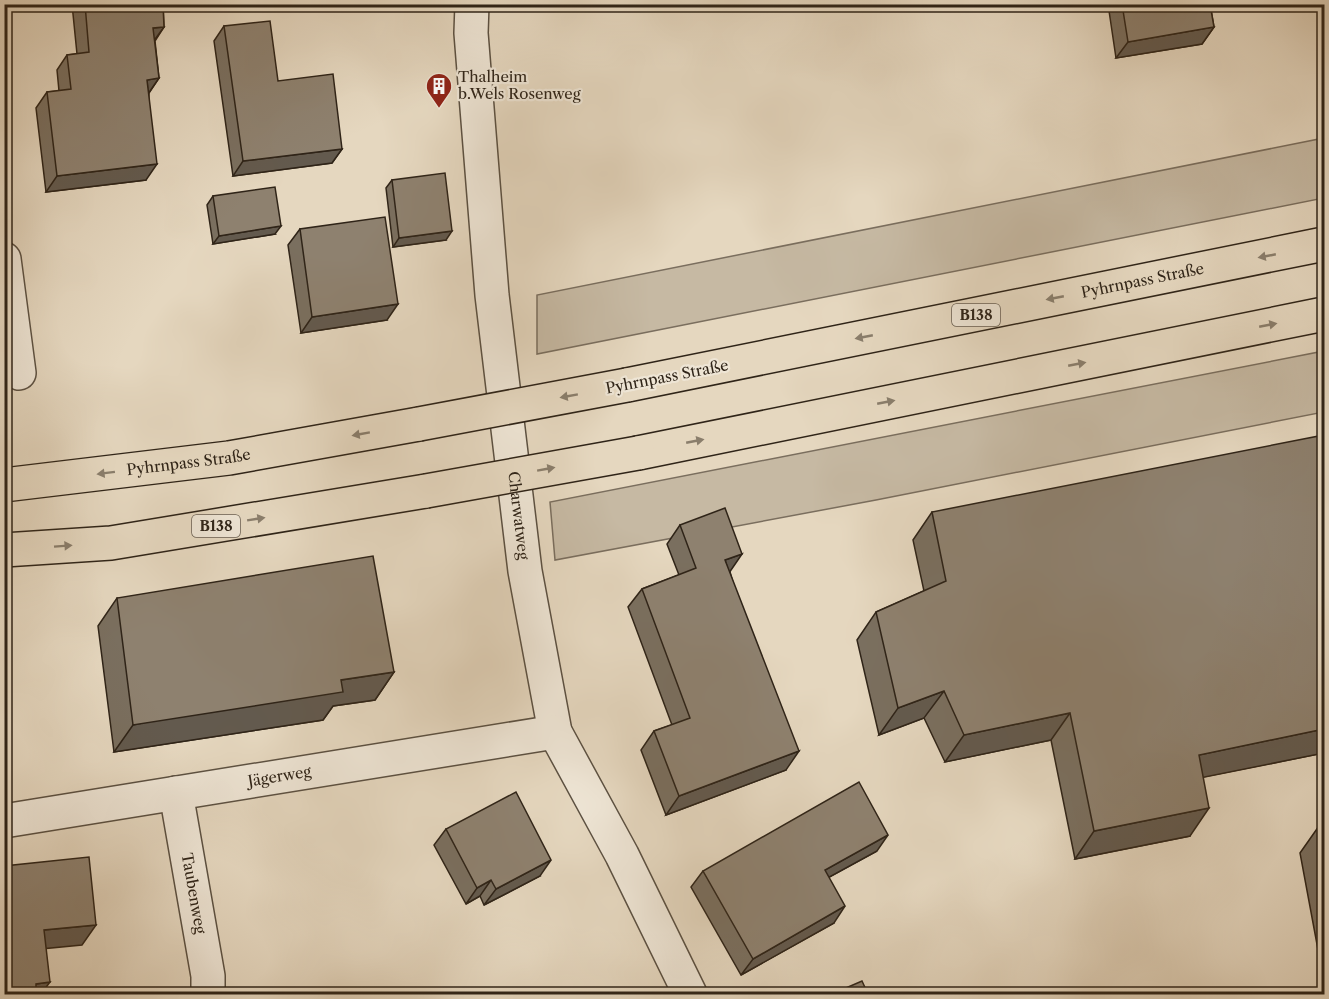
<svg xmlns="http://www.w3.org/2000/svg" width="1329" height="999" viewBox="0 0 1329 999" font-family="'Libre Caslon Text',serif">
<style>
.green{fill:#c6b9a3;stroke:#7a6e5e;stroke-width:1.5}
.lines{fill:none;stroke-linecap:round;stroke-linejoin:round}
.minor-casing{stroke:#5c5142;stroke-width:36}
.major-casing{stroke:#2f2418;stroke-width:36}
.minor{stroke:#eee5d5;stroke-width:33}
.major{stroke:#e5d7bf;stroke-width:33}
.major-bridge-casing{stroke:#2f2418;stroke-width:36;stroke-linecap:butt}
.major-bridge{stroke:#e5d7bf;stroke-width:33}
.wall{fill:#7a6f5f;stroke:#2f2418;stroke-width:1.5}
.shaded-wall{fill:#635a4e;stroke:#2f2418;stroke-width:1.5}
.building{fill:#8e816f;stroke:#2f2418;stroke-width:1.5}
.oneway{fill:#8a7e6c}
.labels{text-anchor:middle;stroke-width:4.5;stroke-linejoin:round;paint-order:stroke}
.shield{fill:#eee5d5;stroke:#685e51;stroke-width:1.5}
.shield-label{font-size:14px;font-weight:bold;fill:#2f2418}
.poi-label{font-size:15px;fill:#2f2418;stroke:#eee5d5;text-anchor:start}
.street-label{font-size:15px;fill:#2f2418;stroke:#eee5d5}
</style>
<rect width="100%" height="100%" fill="#e5d7bf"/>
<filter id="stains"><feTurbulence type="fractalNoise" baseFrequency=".00333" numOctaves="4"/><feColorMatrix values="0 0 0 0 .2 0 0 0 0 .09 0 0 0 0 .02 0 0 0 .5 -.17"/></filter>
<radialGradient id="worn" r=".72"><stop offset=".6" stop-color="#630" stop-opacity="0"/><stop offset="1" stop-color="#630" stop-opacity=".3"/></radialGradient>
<!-- green -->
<g class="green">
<path d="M1324,138V198L537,354V295Z"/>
<path d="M1324,351V412L876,500L555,560L550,502Z"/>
</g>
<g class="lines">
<!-- minor casing -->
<g class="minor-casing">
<g id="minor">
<path id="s1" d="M472,4L471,33L492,295L525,571L555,732L622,855L690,994"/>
<path d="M4,259L19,373"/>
<path id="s2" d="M176,793L208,976V994"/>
<path id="s3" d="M4,821L555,732"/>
</g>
</g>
<!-- major casing -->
<g class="major-casing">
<g id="major">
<path id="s4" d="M627,385L1324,244"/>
<path d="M638,453L1324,314"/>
<path id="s5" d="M4,485L229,458L419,424"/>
<path d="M4,550L111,543L426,491"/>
</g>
</g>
<!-- minor -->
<use href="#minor" class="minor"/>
<!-- major -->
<use href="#major" class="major"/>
<!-- major-bridge casing -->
<g class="major-bridge-casing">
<g id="major-bridge">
<path d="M419,424L627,385"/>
<path d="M426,491L638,453"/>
</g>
</g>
<!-- major-bridge -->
<use href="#major-bridge" class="major-bridge"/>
</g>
<!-- wall -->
<g class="wall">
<path d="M72,4H163L164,27L155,41L159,78L149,93L146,180L46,192L36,108L47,92L59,91L57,70L67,55L77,54Z"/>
<path d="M1108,4H1210L1214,27L1202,44L1116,58Z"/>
<path d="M224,26L342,149L332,163L233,176L214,41Z"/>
<path d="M392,180L446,240L393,247L386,188Z"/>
<path d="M213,196L275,234L213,244L207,205Z"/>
<path d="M300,229L387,320L301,333L288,245Z"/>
<path d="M932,512L1324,753L1203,777L1190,836L1075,859L1051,740L945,762L924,718L879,735L857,640L876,612L924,591L913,540Z"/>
<path d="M680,525L730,572L786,770L666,815L641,750L654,731L672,725L628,607L642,589L679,575L667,544Z"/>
<path d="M117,598L394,672L375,700L333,706L323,720L114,752L98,626Z"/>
<path d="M1324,825V982L1300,853L1319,826Z"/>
<path d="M446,829L540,876L484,905L480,896L466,904L434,845Z"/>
<path d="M877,851L829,877L834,923L741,975L691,887L703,871Z"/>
</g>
<!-- shaded-wall -->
<g class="shaded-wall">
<path d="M164,27L153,42V28Z"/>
<path d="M1214,27L1202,44L1116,58L1128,42Z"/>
<path d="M159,78L148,94L147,80Z"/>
<path d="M342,149L332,163L233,176L243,161Z"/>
<path d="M157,164L146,180L46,192L57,176Z"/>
<path d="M281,226L275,234L213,244L219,236Z"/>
<path d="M452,231L446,240L393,247L399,238Z"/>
<path d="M398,304L387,320L301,333L312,317Z"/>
<path d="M742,554L729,573L725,560Z"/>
<path d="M394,672L375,700L333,706L323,720L114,752L133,725L341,680Z"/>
<path d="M944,691L924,718L879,735L898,708Z"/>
<path d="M1070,713L1051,740L945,762L964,735Z"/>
<path d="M1324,729V753L1180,782L1199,755Z"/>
<path d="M799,751L786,770L666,815L679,796Z"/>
<path d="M1209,808L1190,836L1075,859L1094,831Z"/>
<path d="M888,835L877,851L813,886L825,870Z"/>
<path d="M551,860L540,876L484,905L496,889Z"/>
<path d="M491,880L480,896L466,904L477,888Z"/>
<path d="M845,906L834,923L741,975L753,959Z"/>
<path d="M96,925L82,945L30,950L44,930Z"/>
<path d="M50,982L41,994H29L36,984Z"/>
</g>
<!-- building -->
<g class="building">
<path d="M85,4H163L164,27L153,28L159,78L147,80L157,164L57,176L47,92L71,89L67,55L89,52Z"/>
<path d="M1122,4H1210L1214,27L1128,42Z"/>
<path d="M270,21L278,81L333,74L342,149L243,161L224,26Z"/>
<path d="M445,173L452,231L399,238L392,180Z"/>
<path d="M275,187L281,226L219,236L213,196Z"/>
<path d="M385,217L398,304L312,317L300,229Z"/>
<path d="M1324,435V729L1199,755L1209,808L1094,831L1070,713L964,735L944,691L898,708L876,612L946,581L932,512Z"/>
<path d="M725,508L742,554L725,560L799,751L679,796L654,731L690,718L642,589L696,568L680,525Z"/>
<path d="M373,556L394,672L341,680L343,692L133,725L117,598Z"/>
<path d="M859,782L888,835L825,870L845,906L753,959L703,871Z"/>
<path d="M516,792L551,860L496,889L491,880L477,888L446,829Z"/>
<path d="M1324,825V853L1319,826Z"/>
<path d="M89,857L96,925L44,930L50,982L36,984V994H4V866Z"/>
<path d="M862,981L868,994H832Z"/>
</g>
<!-- one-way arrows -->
<defs><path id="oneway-solid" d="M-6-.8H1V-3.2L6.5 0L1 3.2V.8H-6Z" transform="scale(1.5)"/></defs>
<g class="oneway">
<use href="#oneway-solid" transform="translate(1267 256) rotate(169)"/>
<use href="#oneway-solid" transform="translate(1055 298) rotate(169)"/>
<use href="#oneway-solid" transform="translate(1268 325) rotate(-11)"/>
<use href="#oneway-solid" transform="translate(864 337) rotate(169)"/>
<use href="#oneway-solid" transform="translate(1077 364) rotate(-11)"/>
<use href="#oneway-solid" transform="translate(569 396) rotate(170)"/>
<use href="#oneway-solid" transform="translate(886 402) rotate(-11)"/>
<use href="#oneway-solid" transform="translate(361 434) rotate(170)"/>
<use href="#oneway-solid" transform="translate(695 441) rotate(-11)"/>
<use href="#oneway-solid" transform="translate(546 469) rotate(-10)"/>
<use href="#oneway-solid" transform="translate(106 473) rotate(173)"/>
<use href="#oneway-solid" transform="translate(256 519) rotate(-9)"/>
<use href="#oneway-solid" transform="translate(63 546) rotate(-4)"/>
</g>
<!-- icons -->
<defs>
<g id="building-pin" transform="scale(1.35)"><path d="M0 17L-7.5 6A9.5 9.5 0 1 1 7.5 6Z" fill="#8f2418" stroke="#eee5d5"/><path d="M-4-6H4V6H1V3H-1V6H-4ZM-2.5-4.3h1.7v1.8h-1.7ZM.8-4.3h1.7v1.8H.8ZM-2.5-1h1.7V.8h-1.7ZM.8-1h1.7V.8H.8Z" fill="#fff"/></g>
</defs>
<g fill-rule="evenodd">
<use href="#building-pin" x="439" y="86"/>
</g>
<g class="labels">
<!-- shield labels -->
<g class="shield">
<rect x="952" y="304" width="48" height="22" rx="4.5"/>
<rect x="192" y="515" width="48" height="22" rx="4.5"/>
</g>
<g class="shield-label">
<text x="976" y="320">B138</text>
<text x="216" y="531">B138</text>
</g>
<!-- poi labels -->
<g class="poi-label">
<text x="458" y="82">Thalheim<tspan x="458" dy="17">b.Wels Rosenweg</tspan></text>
</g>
<!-- street labels -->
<g class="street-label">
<text dy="5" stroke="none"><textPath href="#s4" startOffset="526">Pyhrnpass Straße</textPath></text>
<text transform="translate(667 377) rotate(-11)" y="5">Pyhrnpass Straße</text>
<text dy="5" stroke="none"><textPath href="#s5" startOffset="186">Pyhrnpass Straße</textPath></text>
<text dy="5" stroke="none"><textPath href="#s1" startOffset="514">Charwatweg</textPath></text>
<text dy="5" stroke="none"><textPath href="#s3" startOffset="279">Jägerweg</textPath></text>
<text dy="5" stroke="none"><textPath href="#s2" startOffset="102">Taubenweg</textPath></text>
</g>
</g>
<!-- margin -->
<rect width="1329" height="999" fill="none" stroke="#e5d7bf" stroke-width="24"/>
<rect x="6" y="6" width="1317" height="987" fill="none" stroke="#2f2418" stroke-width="3"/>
<rect x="12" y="12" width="1305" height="975" fill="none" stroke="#2f2418" stroke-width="1.5"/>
<rect width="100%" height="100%" filter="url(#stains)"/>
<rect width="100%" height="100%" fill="url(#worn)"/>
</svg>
